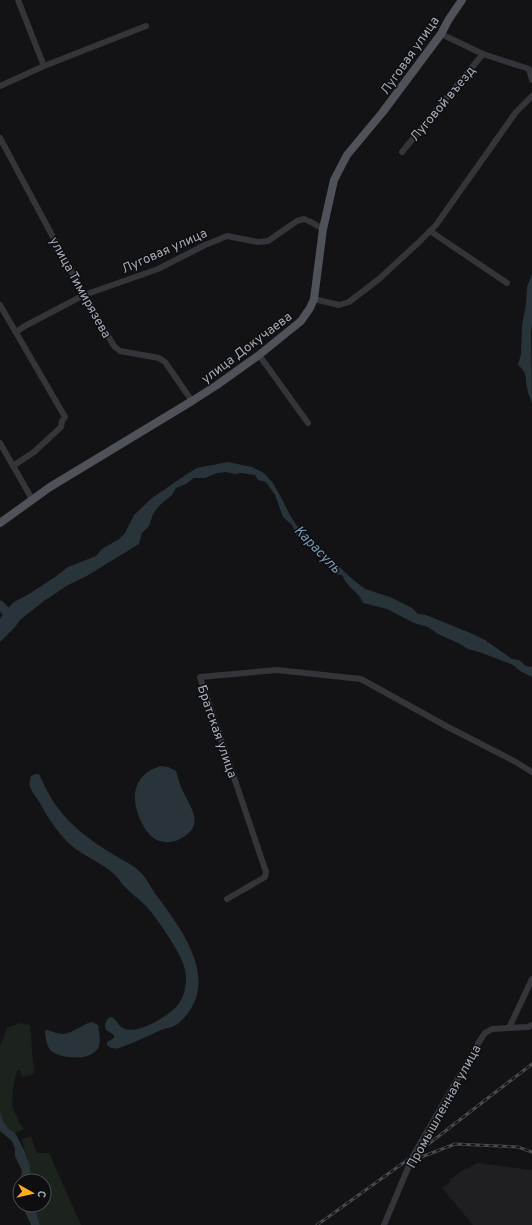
<svg xmlns="http://www.w3.org/2000/svg" width="532" height="1225" viewBox="0 0 532 1225" font-family="Overpass,sans-serif">
<style>
.built{fill:#1f1f22}
.green{fill:#1b231c}
.water{fill:#28333a}
.lines{fill:none;stroke-linecap:round;stroke-linejoin:round}
.river{stroke:#28333a;stroke-width:9}
.minor{stroke:#34353a;stroke-width:6}
.major{stroke:#50525a;stroke-width:8}
.rail-casing{stroke:#474950;stroke-width:3}
.rail{stroke:#0e0e10;stroke-width:1.5;stroke-dasharray:4.5;stroke-linecap:butt}
.labels{text-anchor:middle;stroke-width:3;stroke-linejoin:round;paint-order:stroke}
.street-label{font-size:13px;fill:#a4aab7;stroke:#0e0e10}
.water-label{font-size:14px;font-style:italic;fill:#779bb5;stroke:#0e0e10}
</style>
<rect width="100%" height="100%" fill="#131315"/>
<!-- built -->
<path class="built" d="M477,1163L532,1170V1225H473L442,1188L450,1182L449,1180L466,1168L467,1169Z"/>
<!-- green -->
<g class="green">
<path d="M20,1023L30,1025L34,1074L22,1077L20,1070H17C14,1081 11,1098 13,1109C15,1114 19,1117 19,1123L24,1129L15,1133L9,1129L4,1124L0,1112V1045L2,1042L7,1028Z"/>
<path d="M31,1136L37,1153H49L81,1225H40L34,1205H44V1181H30L29,1166L22,1139Z"/>
</g>
<!-- water -->
<g class="water">
<path d="M532,274V324L531,332L532,403C530,398 528,393 527,388C525,376 528,374 518,365L521,354L522,325L526,304L527,287Z"/>
<path d="M228,462L252,467L264,473L273,483L282,499L290,515L297,526L350,577L365,589L390,597L412,608L418,614L426,615L473,634L485,640L512,659L519,660L526,666L532,667V677L520,671L513,665L482,653L468,649L460,644L438,634L428,627L414,623L387,609L363,603C360,595 355,592 350,587C347,584 344,579 342,575L336,574L316,552L308,547L303,539L297,536L292,525L283,517L275,495L266,482L258,480L255,475L241,473L235,474L225,472L217,473L205,478H194L186,484L176,488L172,495L160,505L153,514L149,526L142,533L139,544L85,577L68,585L44,601L20,620L15,627L0,642V619L5,611L14,602L29,594L55,577L68,567L96,556L102,549L119,539L125,533L134,515L152,498L187,474L197,468Z"/>
<path d="M161,766L168,767L176,771C178,777 179,783 182,789C190,808 208,826 178,840C171,843 162,843 155,839C148,835 143,826 140,819C130,795 134,774 161,766Z"/>
<path d="M35,774H39C45,786 50,798 58,808C70,825 89,839 106,850C116,857 131,863 139,871C147,878 151,888 157,896C183,931 222,983 180,1022C175,1027 168,1028 161,1030C147,1036 134,1043 119,1048C114,1049 111,1049 107,1045V1042L114,1038V1035L106,1030C104,1024 105,1021 110,1017C117,1018 117,1025 123,1028C137,1036 168,1016 177,1006C186,996 188,978 184,966C179,950 158,920 147,907C141,901 133,895 127,889C122,885 119,879 115,875C103,863 85,857 72,846C58,834 47,816 38,800C35,796 32,792 30,787C29,783 30,780 31,776Z"/>
<path d="M92,1022L98,1025C99,1031 101,1040 99,1046C93,1062 62,1059 51,1051C47,1047 45,1036 45,1031L47,1030C52,1031 57,1034 63,1034C74,1033 82,1024 92,1022Z"/>
<path d="M0,1112L4,1123L9,1129L15,1133L24,1150L30,1166V1181H20L22,1171L15,1156V1149L12,1141L0,1131Z"/>
<path d="M24,1205H34L40,1225H31L25,1212Z"/>
</g>
<g class="lines">
<!-- river -->
<path class="river" d="M0,605L12,618"/>
<!-- minor -->
<g class="minor">
<path d="M18,0L44,66"/>
<path d="M441,34L483,54L529,69L532,80"/>
<path d="M0,86L44,66L146,26"/>
<path d="M0,138L84,295L114,346L120,351L159,358L165,362L192,401"/>
<path d="M402,152L483,54"/>
<path d="M430,231L507,283"/>
<path d="M314,299L339,305L349,302L379,279L418,243L436,225L516,112L532,96"/>
<path d="M0,305L65,417L62,421L61,427L34,452L13,466"/>
<path d="M16,332L25,326L84,295L158,269L205,245L227,236L258,242L268,241L297,221L304,219L311,222L323,229"/>
<path d="M259,355L308,423"/>
<path d="M0,443L32,499"/>
<path d="M227,899L265,877L266,872L200,677L277,670L361,679L446,726L514,761L532,772"/>
<path d="M509,1028L532,979"/>
<path d="M384,1225L413,1156L479,1042L485,1033L492,1029L528,1027L532,1025"/>
</g>
<!-- major -->
<path class="major" d="M0,523L50,487L192,401L217,385L259,355L301,321L310,308L314,299L323,229L334,180L347,155L382,113L441,34L449,19L462,0"/>
<!-- rail casing -->
<g class="rail-casing">
<g id="rail">
<path d="M411,1161L455,1144L518,1147L532,1152"/>
<path d="M317,1225L413,1156L532,1064"/>
</g>
</g>
<!-- rail -->
<use href="#rail" class="rail"/>
</g>
<g class="labels">
<!-- street labels -->
<g class="street-label">
<text transform="translate(409 55) rotate(-55)" y="5">Луговая улица</text>
<text transform="translate(442 103) rotate(-50)" y="5">Луговой въезд</text>
<text transform="translate(164 250) rotate(-24)" y="5">Луговая улица</text>
<text transform="translate(81 287) rotate(61)" y="5">улица Тимирязева</text>
<text transform="translate(246 347) rotate(-37)" y="5">улица Докучаева</text>
<text transform="translate(218 731) rotate(71)" y="5">Братская улица</text>
<text transform="translate(443 1106) rotate(-61)" y="5">Промышленная улица</text>
</g>
<!-- water labels -->
<g class="water-label">
<text transform="translate(318 549) rotate(46)" y="5">Карасуль</text>
</g>
</g>
<!-- north arrow -->
<g transform="translate(32 1193) rotate(98)"><circle r="19" fill="#0e0e10" stroke="#4a4c53"/>
<path d="M0-3L7 15L0 10L-7 15Z" fill="#ffaa21"/>
<text y="-6" font-size="11" font-weight="bold" text-anchor="middle" fill="#a4aab7">С</text>
</g>
</svg>
